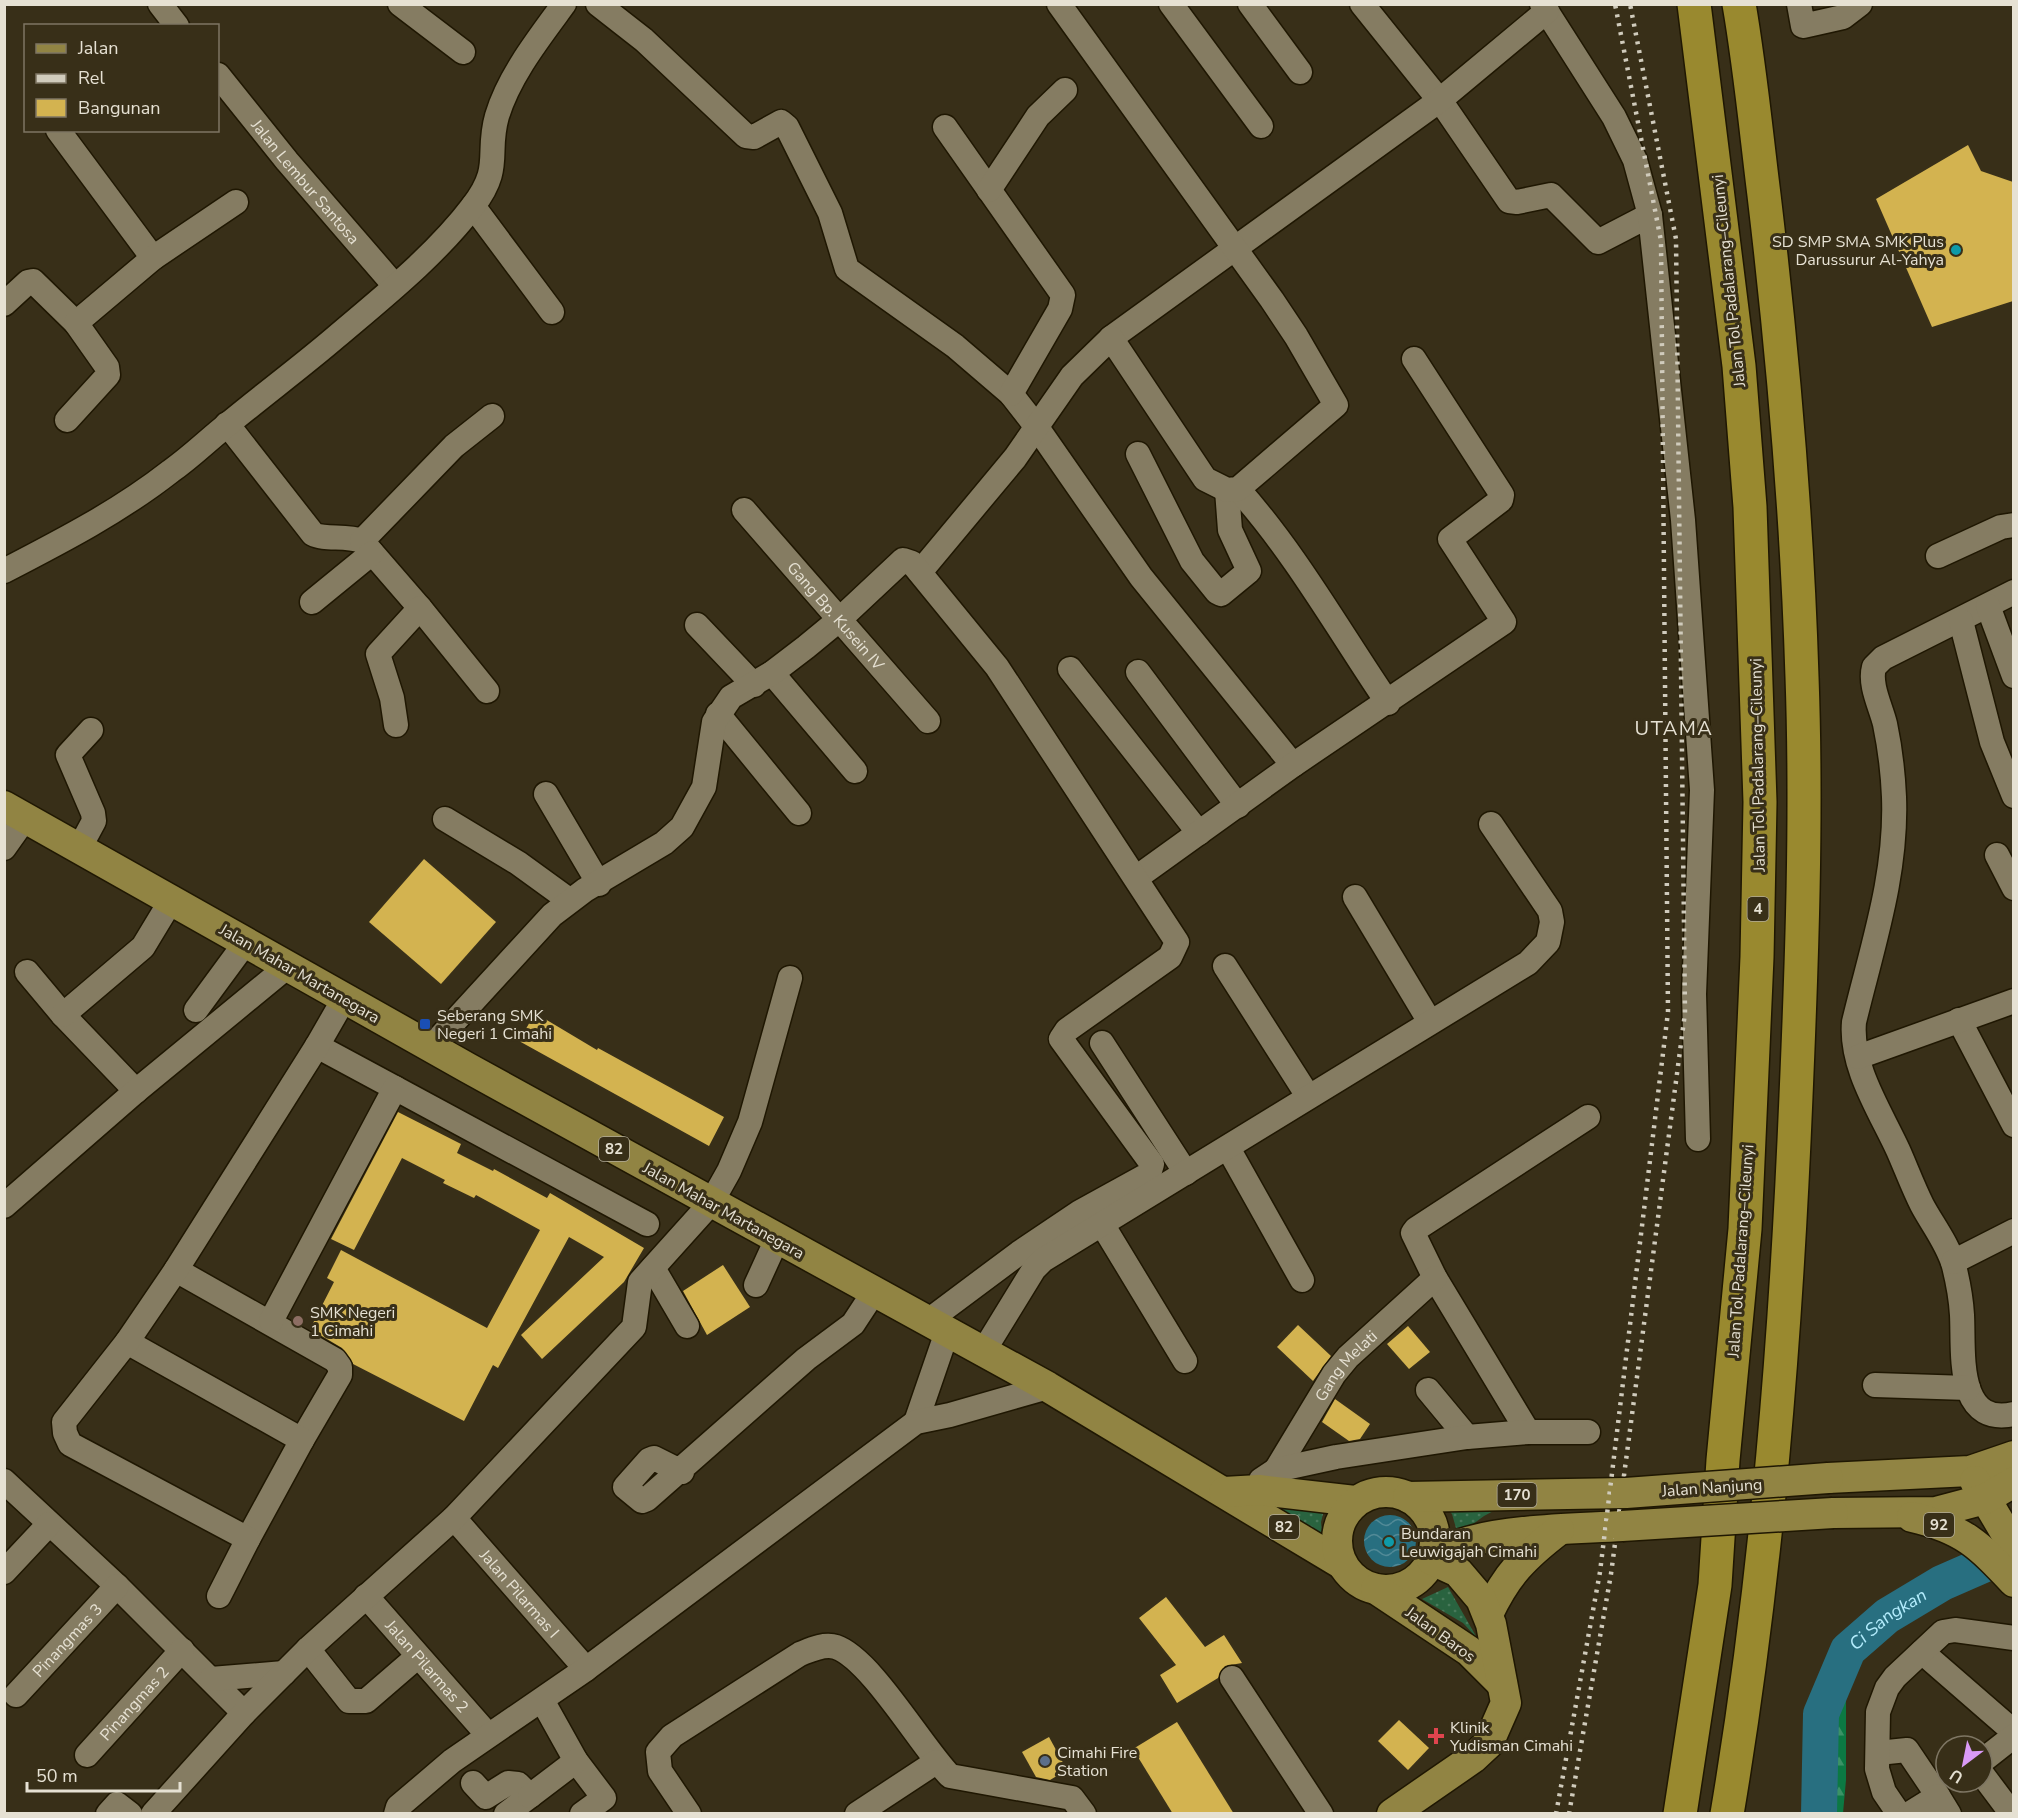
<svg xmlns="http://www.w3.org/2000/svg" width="2018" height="1818" viewBox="0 0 2018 1818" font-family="'Nunito Sans',sans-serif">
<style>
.forest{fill:url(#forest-firs)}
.garden{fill:url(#garden-dots)}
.water{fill:url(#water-waves)}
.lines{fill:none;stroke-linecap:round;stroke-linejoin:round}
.river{stroke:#286f80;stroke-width:36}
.building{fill:#d3b350}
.minor-casing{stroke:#1f1702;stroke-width:27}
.major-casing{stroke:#1f1702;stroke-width:33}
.highway-casing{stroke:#1f1702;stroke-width:36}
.minor{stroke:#857c62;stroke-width:24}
.major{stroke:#918443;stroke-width:30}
.highway{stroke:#99892f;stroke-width:33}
.rail{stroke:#d0cbbc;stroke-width:4.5;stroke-dasharray:3 6;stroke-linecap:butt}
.major-bridge-casing{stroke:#1f1702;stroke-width:33;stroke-linecap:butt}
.major-bridge{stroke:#918443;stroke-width:30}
.culture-dot{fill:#0f9aa8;stroke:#382f18;stroke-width:2}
.transit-dot{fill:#1a4fb4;stroke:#382f18;stroke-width:2}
.education-dot{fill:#8d6e63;stroke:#382f18;stroke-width:2}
.health-dot{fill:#e0444e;stroke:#382f18;stroke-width:2}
.service-dot{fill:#5c6f8a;stroke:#382f18;stroke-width:2}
.labels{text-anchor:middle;stroke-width:6;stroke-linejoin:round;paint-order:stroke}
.shield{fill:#382f18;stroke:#b2ac9b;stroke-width:1.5}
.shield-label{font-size:15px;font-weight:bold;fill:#e6e1d3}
.street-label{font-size:16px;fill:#e6e1d3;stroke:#382f18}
.poi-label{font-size:16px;fill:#e6e1d3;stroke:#382f18;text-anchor:start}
.water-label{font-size:18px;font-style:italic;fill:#b3ecfc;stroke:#382f18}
.quarter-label{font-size:20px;letter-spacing:1.5px;fill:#e6e1d3;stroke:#382f18}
</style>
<defs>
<pattern id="forest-firs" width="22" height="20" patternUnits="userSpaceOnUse" patternTransform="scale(1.5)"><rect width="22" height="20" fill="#0c7943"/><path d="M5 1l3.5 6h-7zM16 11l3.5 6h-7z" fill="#3b9266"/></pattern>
<pattern id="garden-dots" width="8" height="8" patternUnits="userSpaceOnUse" patternTransform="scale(1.5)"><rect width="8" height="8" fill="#29633f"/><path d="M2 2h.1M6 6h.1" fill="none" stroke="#48795a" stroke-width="1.8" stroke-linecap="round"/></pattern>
<pattern id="water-waves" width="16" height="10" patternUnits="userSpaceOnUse" patternTransform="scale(1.5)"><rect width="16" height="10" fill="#286f80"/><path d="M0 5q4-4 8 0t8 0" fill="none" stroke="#528a97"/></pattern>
</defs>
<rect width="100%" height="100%" fill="#382f18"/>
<!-- forest -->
<path class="forest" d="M1846,1683V1780L1843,1813H1826C1826,1769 1818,1721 1846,1683Z"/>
<!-- garden -->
<g class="garden">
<path d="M1512,1501L1484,1516L1458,1535L1452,1514L1444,1506Z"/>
<path d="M1273,1509L1324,1510L1321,1522L1323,1544Z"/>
<path d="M1448,1587L1477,1638L1463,1623L1422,1599Z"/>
</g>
<!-- water -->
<circle class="water" cx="1390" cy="1541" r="26"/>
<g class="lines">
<!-- river -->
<path class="river" id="s1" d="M1819,1814L1821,1714L1848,1650L1887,1616L1942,1583L1990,1562L2014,1544"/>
</g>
<!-- building -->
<g class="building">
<path d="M1968,145L1981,171L2013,182V301L1932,327L1876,199Z"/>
<path d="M424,859L496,922L441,984L369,922Z"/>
<path d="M535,1013L597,1050L598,1048L724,1117L709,1146L519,1041Z"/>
<path d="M398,1112L461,1144L457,1153L493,1171L494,1169L547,1198L550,1193L644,1248L624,1282L542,1359L521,1335L604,1257L569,1237L498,1368L493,1365L464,1421L353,1364L342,1348L310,1329L334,1282L327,1278L341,1250L487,1328L540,1230L476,1195L474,1198L443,1183L445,1180L402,1158L354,1250L331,1239Z"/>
<path d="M723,1265L750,1307L707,1335L683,1291Z"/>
<path d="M1298,1325L1331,1356L1313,1381L1277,1347Z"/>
<path d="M1408,1326L1430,1352L1409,1369L1387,1344Z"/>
<path d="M1335,1399L1370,1424L1360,1439L1349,1441L1322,1422Z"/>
<path d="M1166,1597L1205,1647L1224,1635L1242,1663L1225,1666L1218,1678L1177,1703L1160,1675L1176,1665L1139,1618Z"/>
<path d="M1399,1720L1429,1748L1408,1770L1378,1741Z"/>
<path d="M1177,1722L1234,1814H1173L1133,1749Z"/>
<path d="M1049,1737L1067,1770L1050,1780L1036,1777L1022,1752Z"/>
</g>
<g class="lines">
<!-- minor casing -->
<g class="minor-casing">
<g id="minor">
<path d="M160,4L177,26"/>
<path d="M400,4L463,52"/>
<path d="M598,4L644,40L746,136L754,137L781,122L787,127L830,213L847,269L955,346L1011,394L1036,426L1141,577L1293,765"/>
<path d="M1171,4L1261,126"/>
<path d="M1250,4L1300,72"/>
<path d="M1362,4L1444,106L1509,201L1517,202L1551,195L1598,242L1650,215"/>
<path d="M1542,4L1614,117L1635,160L1650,215L1683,520L1702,790L1694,994L1698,1139"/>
<path d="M1799,4L1803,26L1843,17L1860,4"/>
<path id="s2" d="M218,75L287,161L395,286"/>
<path d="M945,127L1063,295L1060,309L1011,394"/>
<path d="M58,130L153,258"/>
<path d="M989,190L1038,116L1065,90"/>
<path d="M473,206L552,312"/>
<path d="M4,304L28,282L33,281L76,323"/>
<path d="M1111,338L1440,100L1547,11"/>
<path d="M67,420L108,375L107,367L76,323L153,258L236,202"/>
<path d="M227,424L313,534C324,540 346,535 362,541L420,608L378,654L392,698L396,725"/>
<path d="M1138,454L1192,561L1217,592L1221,594L1249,571L1230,530L1227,490"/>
<path d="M1238,489C1296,554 1339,631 1388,703"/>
<path id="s3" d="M744,510L928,721"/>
<path d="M362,541L454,446L492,416"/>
<path d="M1938,556L2001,527L2014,525"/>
<path d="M4,571C62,541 120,511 171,471C191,457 208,440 227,425C263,395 301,367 336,337C383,297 436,255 473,206C503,167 486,154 497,116C509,76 539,38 564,4"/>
<path d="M920,572L1015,458L1072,376L1111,338L1205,479L1227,490L1238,489L1336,405L1296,336L1272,300L1059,4"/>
<path d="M2014,592L1883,658L1874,667C1869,685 1881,707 1885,724C1890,748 1893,773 1894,797C1897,875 1872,947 1854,1022C1850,1066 1880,1111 1898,1150C1906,1168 1913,1187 1922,1205C1932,1224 1948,1244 1954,1266C1958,1282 1961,1298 1962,1315C1964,1351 1955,1427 2014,1414"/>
<path d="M312,602L372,553"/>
<path d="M1988,606L2014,676"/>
<path d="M420,608L487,691"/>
<path d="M1961,621L1992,742L2014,796"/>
<path d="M697,625L754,685"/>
<path d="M1070,669L1199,833"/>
<path d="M1138,672L1238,806"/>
<path d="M772,673L855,771"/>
<path d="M718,714L799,813"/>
<path d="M546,794L599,884"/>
<path d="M445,819L518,863L569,900"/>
<path d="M80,847L94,821L93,813L68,755L91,730"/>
<path d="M4,848L26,817"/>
<path d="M1997,855L2014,888"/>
<path d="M1136,878L1293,765L1504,622L1450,539L1501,500L1502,495L1414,359"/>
<path d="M1355,897L1430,1022"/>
<path d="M1225,966L1308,1096"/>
<path d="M27,972L63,1015L136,1091"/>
<path d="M196,1010L246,942"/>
<path d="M63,1015L143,947L172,899"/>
<path d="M1959,1020L2014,1125"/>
<path d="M1102,1043L1186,1173"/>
<path d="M317,1046L395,1088"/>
<path d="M431,1047L552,915L585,890L664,843L682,827L704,787L714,722L731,697L772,673L806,647L840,619L903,560L912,563L997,667L1177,942L1170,957L1067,1030L1061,1039L1152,1164L1149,1174L1080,1212L1019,1253L928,1321"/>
<path d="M1858,1057L2014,1001"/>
<path d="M1228,1148L1302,1280"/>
<path d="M4,1206L136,1091L288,966"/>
<path d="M1102,1224L1185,1361"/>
<path d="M1953,1262L2014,1231"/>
<path d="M653,1268L687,1326"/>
<path d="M176,1270L335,1360L340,1367V1375L302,1440"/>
<path d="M756,1285L777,1239"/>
<path d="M271,1321L395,1088L647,1224"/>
<path d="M127,1342L302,1440L248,1539"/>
<path d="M983,1352L1034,1269L1043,1260L1528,963L1548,942L1552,922L1550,911L1491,824"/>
<path d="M1875,1385L1968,1388"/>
<path d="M1428,1390L1467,1437"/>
<path d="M916,1422L947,1332"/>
<path d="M1528,1432L1435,1278L1413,1233L1416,1229L1588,1117"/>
<path id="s4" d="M1276,1470L1334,1374L1348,1357L1435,1278"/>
<path d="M682,1472L654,1458L649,1460L625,1487L642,1501L647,1499L806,1359L853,1324L874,1292"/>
<path d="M4,1481L117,1586L244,1713"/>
<path d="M1259,1490L1261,1480L1276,1470L1336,1457L1467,1437L1528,1432H1588"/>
<path id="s5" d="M454,1518L586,1669"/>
<path d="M4,1572L49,1524"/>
<path d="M219,1596L248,1539L70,1444L65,1433L64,1422L127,1342L176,1270L317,1046L344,999"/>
<path id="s6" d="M366,1596L488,1735"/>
<path d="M308,1649L349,1701H366L417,1657"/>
<path d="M1922,1652L2014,1732"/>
<path d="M1232,1678L1321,1814"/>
<path d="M211,1679L284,1673"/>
<path id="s7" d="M16,1695L117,1586"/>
<path d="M542,1700L576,1761L604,1798L582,1814"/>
<path d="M1878,1753L1907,1750L1938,1796"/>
<path id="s8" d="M87,1755L182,1650"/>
<path d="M1982,1761L2014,1736"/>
<path d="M1982,1774L2012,1814"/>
<path d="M473,1783L486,1797L508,1783L518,1784L530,1796L506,1814"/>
<path d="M530,1796L576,1761"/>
<path d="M108,1814L117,1804L130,1814"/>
<path d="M153,1814L244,1713L308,1649L454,1518L634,1327L640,1282L711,1203L729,1171L750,1122L790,978"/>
<path d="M396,1814L398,1807L452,1761L586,1669L916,1422L950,1415L1048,1387"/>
<path d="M689,1814L660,1771L658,1752L672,1736L800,1654C810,1650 824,1643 836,1647C871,1659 921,1746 950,1776L1072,1798L1084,1814"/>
<path d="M857,1814L936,1762"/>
<path d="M1899,1814L1884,1792L1877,1769L1878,1712L1887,1688L1895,1677L1943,1632L1955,1630L2014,1638"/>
<path d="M1909,1814L1938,1796L1949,1814"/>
</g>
</g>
<!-- major casing -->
<g class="major-casing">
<g id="major">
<path d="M4,806L468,1068L1048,1387L1342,1564"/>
<path d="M1828,1478L1970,1471L2014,1456"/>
<path d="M1975,1481L2014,1547"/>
<path d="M1224,1492L1259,1490L1355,1501"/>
<circle cx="1386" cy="1541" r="49"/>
<path d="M1408,1497L1626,1493"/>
<path d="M1833,1513L1936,1512L1985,1499L2014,1482"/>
<path d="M1912,1517C1964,1529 1979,1545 2014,1582"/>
<path d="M1432,1560C1441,1555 1451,1548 1461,1544C1506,1529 1574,1529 1622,1526"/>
<path d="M1376,1589L1469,1651L1502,1684"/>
<path d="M1488,1614C1507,1574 1524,1557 1559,1530"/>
<path d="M1392,1814L1473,1758L1488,1744L1506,1703L1491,1624L1481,1599L1458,1572L1432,1560"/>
</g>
</g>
<!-- highway casing -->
<g class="highway-casing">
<g id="highway">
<path d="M1680,1814L1715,1585L1723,1460L1745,1229L1757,957L1760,802L1750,507L1739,366L1694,4"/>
<path d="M1727,1814C1767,1576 1786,1337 1796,1096C1802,957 1807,816 1802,677C1797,515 1783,355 1764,195C1756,131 1750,67 1739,4"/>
</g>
</g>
<!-- minor -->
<use href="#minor" class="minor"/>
<!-- major -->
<use href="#major" class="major"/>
<!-- highway -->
<use href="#highway" class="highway"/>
<!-- rail -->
<g class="rail">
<path d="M1556,1814L1600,1572L1668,1012L1661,241L1615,4"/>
<path d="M1569,1814L1611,1574L1685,1013L1676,239L1630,4"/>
</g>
<!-- major-bridge casing -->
<g class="major-bridge-casing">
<g id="major-bridge">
<path d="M1626,1493L1828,1478"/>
<path d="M1622,1526L1833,1513"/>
</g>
</g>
<!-- major-bridge -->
<use href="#major-bridge" class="major-bridge"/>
</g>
<!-- markers -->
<g class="culture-dot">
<circle cx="1956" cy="250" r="6"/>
<circle cx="1389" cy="1542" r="6"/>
</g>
<rect class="transit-dot" x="419" y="1018" width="12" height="12" rx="3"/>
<circle class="education-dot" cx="298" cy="1321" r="6"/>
<path class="health-dot" d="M1433 1727h6v6h6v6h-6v6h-6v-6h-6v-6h6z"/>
<circle class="service-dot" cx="1045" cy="1761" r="6"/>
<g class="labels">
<!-- shield labels -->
<g class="shield">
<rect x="1747.5" y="897" width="21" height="24" rx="4.5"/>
<rect x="599" y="1137" width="30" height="24" rx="4.5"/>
<rect x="1497.5" y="1483" width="39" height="24" rx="4.5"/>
<rect x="1924" y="1513" width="30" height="24" rx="4.5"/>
<rect x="1269" y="1515" width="30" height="24" rx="4.5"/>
</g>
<g class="shield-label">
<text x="1758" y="914">4</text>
<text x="614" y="1154">82</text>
<text x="1517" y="1500">170</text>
<text x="1939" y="1530">92</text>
<text x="1284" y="1532">82</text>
</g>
<!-- street labels -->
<g class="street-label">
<text dy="6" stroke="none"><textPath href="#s2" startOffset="138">Jalan Lembur Santosa</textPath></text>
<text transform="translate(1728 281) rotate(-96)" y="6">Jalan Tol Padalarang–Cileunyi</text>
<text dy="6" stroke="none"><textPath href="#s3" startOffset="140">Gang Bp. Kusein IV</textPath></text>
<text transform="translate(1757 765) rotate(-91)" y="6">Jalan Tol Padalarang–Cileunyi</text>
<text transform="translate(300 973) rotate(30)" y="6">Jalan Mahar Martanegara</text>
<text transform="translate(724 1210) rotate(29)" y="6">Jalan Mahar Martanegara</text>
<text transform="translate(1740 1251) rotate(-86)" y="6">Jalan Tol Padalarang–Cileunyi</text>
<text dy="6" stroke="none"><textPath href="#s4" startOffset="126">Gang Melati</textPath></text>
<text transform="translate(1712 1487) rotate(-4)" y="6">Jalan Nanjung</text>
<text dy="6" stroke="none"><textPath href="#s5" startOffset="100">Jalan Pilarmas I</textPath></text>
<text transform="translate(1441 1634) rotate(36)" y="6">Jalan Baros</text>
<text dy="6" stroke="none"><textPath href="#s7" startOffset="75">Pinangmas 3</textPath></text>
<text dy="6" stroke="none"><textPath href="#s6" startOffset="93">Jalan Pilarmas 2</textPath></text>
<text dy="6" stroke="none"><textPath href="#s8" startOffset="70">Pinangmas 2</textPath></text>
</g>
<!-- poi labels -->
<g class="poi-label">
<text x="1944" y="247" text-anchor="end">SD SMP SMA SMK Plus<tspan x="1944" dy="18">Darussurur Al-Yahya</tspan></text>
<text x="437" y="1021">Seberang SMK<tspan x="437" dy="18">Negeri 1 Cimahi</tspan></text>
<text x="310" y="1318">SMK Negeri<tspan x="310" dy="18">1 Cimahi</tspan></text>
<text x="1401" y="1539">Bundaran<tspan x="1401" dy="18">Leuwigajah Cimahi</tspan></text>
<text x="1450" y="1733">Klinik<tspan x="1450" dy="18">Yudisman Cimahi</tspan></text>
<text x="1057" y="1758">Cimahi Fire<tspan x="1057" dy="18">Station</tspan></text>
</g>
<!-- water labels -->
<g class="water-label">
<text dy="6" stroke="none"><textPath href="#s1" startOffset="220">Ci Sangkan</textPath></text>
</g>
<!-- quarter labels -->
<g class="quarter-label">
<text x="1674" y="735">UTAMA</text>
</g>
</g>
<!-- border -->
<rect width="2018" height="1818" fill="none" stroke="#e6e1d3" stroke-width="12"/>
<!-- legend -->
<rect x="24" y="24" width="195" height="108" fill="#382f18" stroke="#7e7663" stroke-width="1.5"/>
<rect x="36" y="44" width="30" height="9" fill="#918443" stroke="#7e7663" stroke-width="1.5"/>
<text x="78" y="54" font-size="18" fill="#e6e1d3">Jalan</text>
<rect x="36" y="74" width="30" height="9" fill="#d0cbbc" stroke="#7e7663" stroke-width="1.5"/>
<text x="78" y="84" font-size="18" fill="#e6e1d3">Rel</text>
<rect x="36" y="99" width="30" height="18" fill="#d3b350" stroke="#7e7663" stroke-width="1.5"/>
<text x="78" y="114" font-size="18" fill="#e6e1d3">Bangunan</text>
<!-- north arrow -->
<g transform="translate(1964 1764) rotate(212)"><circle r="28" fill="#382f18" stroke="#7e7663" stroke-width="1.5"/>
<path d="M0-4.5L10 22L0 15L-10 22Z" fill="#da9af6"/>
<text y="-9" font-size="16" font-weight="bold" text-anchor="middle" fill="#e6e1d3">U</text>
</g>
<!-- scale -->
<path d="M27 1782v9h153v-9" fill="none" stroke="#e6e1d3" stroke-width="3"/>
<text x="36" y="1782" font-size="18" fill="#e6e1d3" stroke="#382f18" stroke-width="4.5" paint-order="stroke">50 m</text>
</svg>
